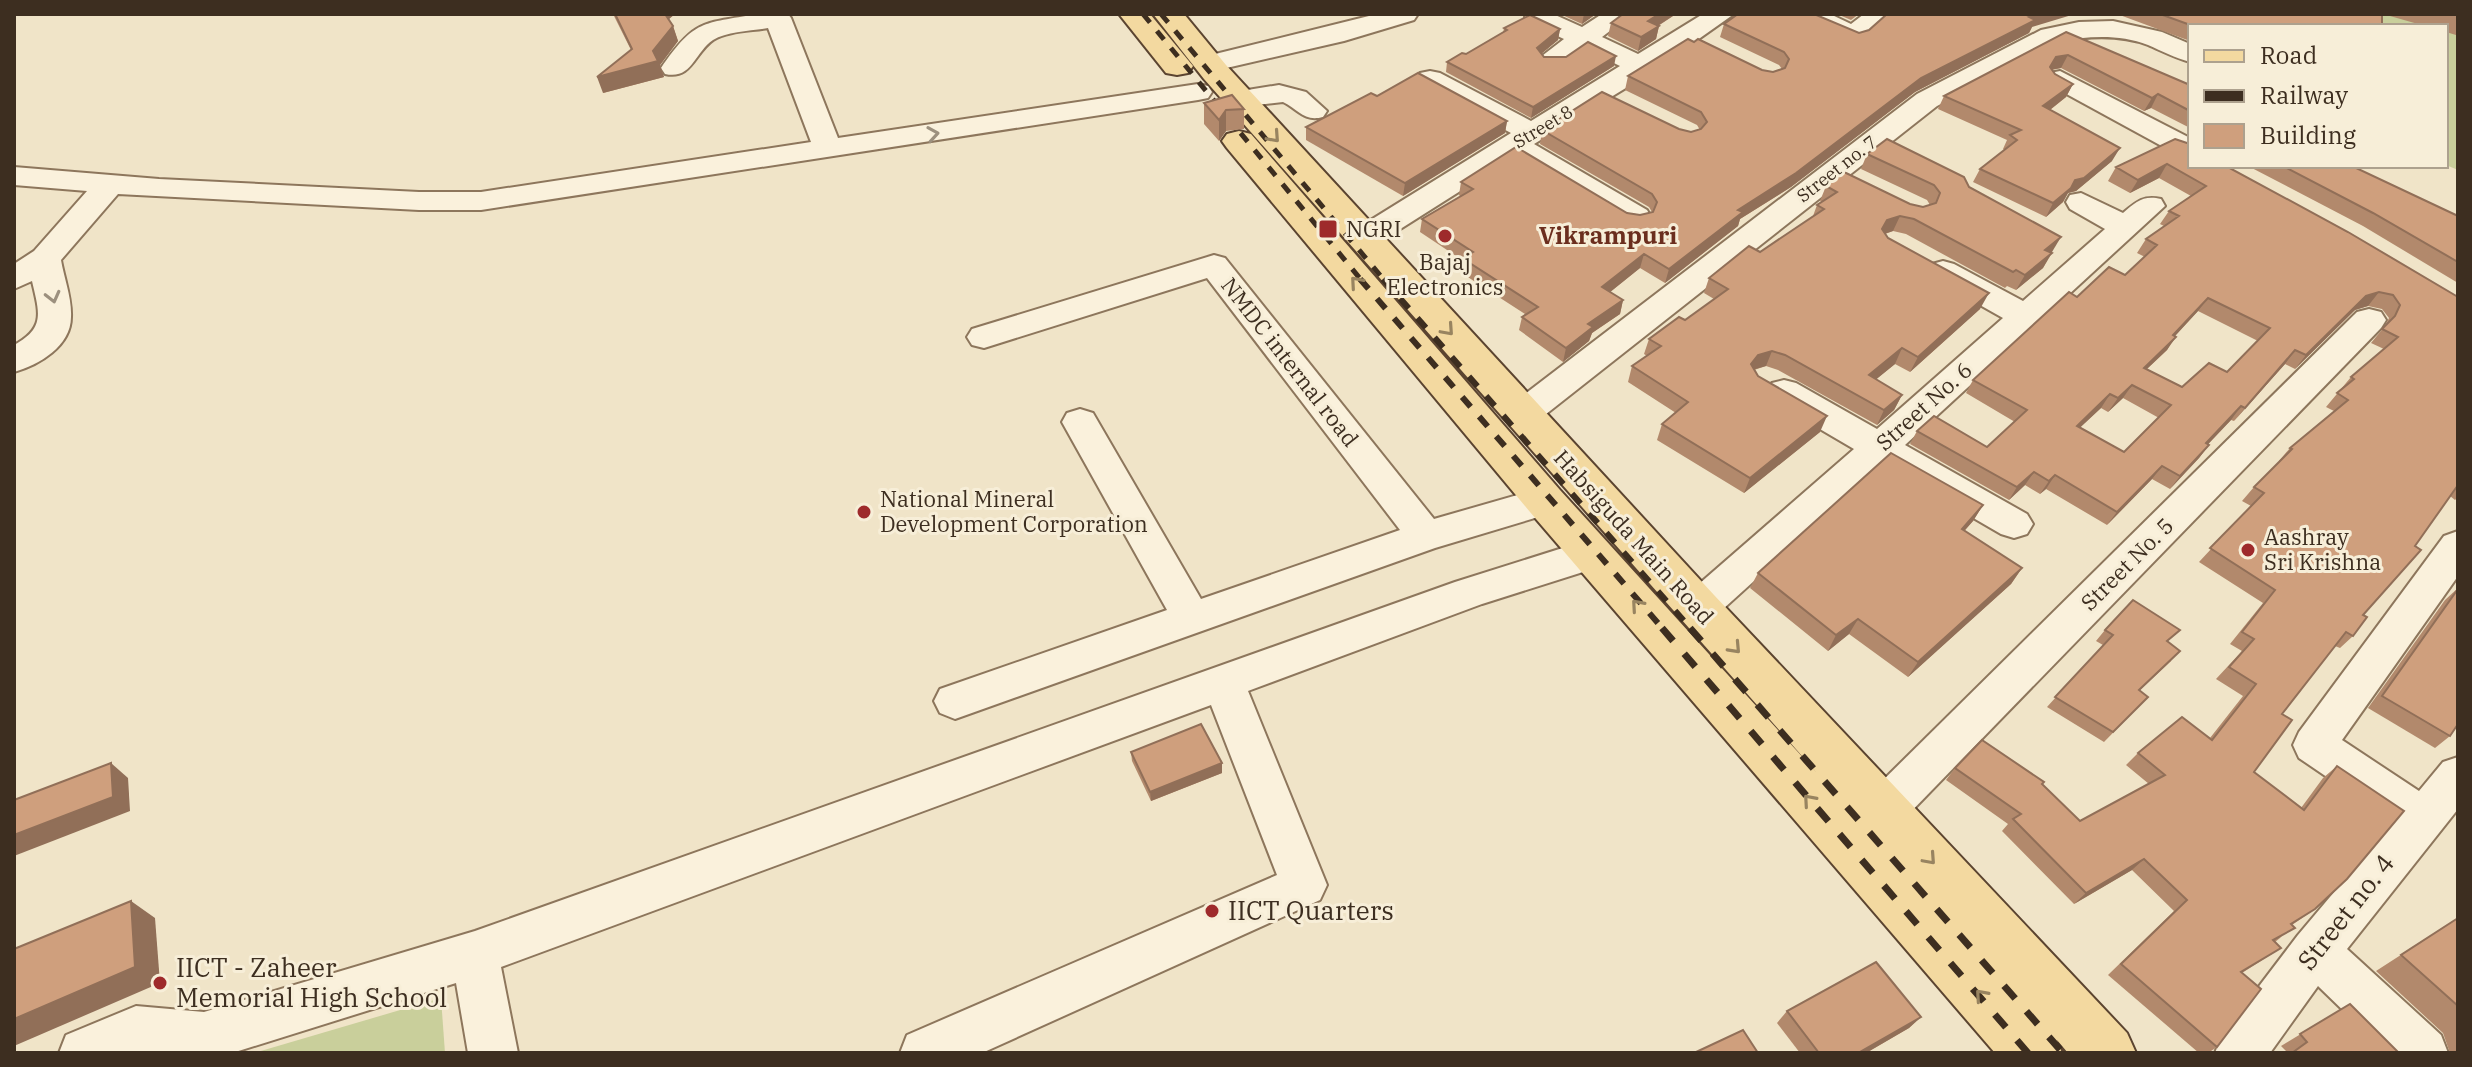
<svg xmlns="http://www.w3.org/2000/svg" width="2472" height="1067" viewBox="0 0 2472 1067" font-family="'IBM Plex Serif',serif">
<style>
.green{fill:#c9cf9b}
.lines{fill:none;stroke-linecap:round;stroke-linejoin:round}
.minor-casing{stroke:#8d765c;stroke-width:4}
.major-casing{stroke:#5b4430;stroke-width:4}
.minor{fill:#faf1dc;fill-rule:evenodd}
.major{fill:#f3d9a0;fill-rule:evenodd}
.rail-far2{stroke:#3d2e20;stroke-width:5;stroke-dasharray:11 11;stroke-linecap:butt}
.rail-far1{stroke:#3d2e20;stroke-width:6;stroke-dasharray:13 13;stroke-linecap:butt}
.rail{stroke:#3d2e20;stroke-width:7;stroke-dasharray:17 17;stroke-linecap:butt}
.wall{fill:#b2896c;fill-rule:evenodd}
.shaded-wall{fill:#916f58}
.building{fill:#cf9f7d;stroke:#916f58;stroke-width:2;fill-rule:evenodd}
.oneway{stroke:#9c907e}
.oneway2{stroke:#988460}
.poi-dot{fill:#9e2a2b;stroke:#f7eed8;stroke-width:3}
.labels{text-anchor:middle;stroke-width:6;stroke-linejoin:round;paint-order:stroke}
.far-street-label{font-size:18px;fill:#3d2e20;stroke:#f7eed8}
.poi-label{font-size:22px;fill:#3d2e20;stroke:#f7eed8;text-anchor:start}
.street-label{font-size:22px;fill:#3d2e20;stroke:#f7eed8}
.neighbourhood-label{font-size:24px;font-weight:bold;fill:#6b2e1e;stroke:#f7eed8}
.near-poi-label{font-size:26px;fill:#3d2e20;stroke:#f7eed8;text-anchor:start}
.near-street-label{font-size:26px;fill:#3d2e20;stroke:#f7eed8}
</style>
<rect width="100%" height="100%" fill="#f0e4c8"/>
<!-- green -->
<g class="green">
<path d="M2373,14H2458V170L2446,165V26H2376Z"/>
<path d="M441,998L445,1053H254Z"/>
</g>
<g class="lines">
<!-- minor casing -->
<g class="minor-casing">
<g id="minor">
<path d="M757,14H788L791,18L838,138L1198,84L1208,86L1212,92L1208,98L1198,100L481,210H419L118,194L61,260C64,278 72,298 71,317C71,346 39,365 14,372V345C46,328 39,312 32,281L14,289V264L34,251L87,191L14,185V167L159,179L419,192H481L811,142L768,28C752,31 727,31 713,40C694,53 692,80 665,74L661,68C695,19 702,24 757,14Z"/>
<path d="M1377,14H1418L1414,20L1344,41L1209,72L1199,70L1195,64L1199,58Z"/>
<path d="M1527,14H1553L1582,27L1602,14H1626L1628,17L1602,37L1638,54L1703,14H1734L1652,72L1534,144L1647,210L1651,217L1647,224L1636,226L1625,224L1514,157L1375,245L1364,248L1353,245L1348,238L1353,231L1511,133L1420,85L1416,79L1420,73L1430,71L1440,73L1531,121L1620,66L1585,49L1562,65H1542L1538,59L1564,39L1529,23L1525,17Z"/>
<path d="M1796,14H1830L1851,24L1864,14H1894L1862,41L1853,43L1800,20Z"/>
<path d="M2298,14H2324L2323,26H2297Z"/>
<path d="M2113,21L2162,32L2190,44V62C2175,58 2162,51 2148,45C2119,34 2088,36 2058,42L1937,106L1536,422L1524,426L1512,422L1506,413L1512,404L1917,94L2041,30L2079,22Z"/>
<path d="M2060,71L2190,138V159L2180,156L2050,85L2046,79L2050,73Z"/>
<path d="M1279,85L1306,92L1327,111L1323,117C1304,122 1299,110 1283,102L1239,107L1229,105L1225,99L1229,93Z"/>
<path d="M2081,193L2123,213C2136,202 2143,195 2161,199L2165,206L1905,445L2027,514L2033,524L2027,534L2014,538L2001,534L1882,465L1712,619L1698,624L1684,619L1678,608L1684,597L1854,449L1772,401L1767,392L1772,383L1784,380L1796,383L1877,429L2003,318L1932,278L1927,271L1932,264L1943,261L1954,264L2023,301L2105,229L2070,209L2066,202L2070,195Z"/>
<path d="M1214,255L1225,258L1434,519L1545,487L1558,491L1564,501L1558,511L1435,548L955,719L940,713L934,701L940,689L1167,610L1062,422L1067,413L1080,409L1093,413L1201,599L1400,530L1207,278L984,348L972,345L967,337L972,329Z"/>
<path d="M2369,309L2381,312L2386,320L2381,328L1900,823L1884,829L1868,823L1862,809L1868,795L2357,312Z"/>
<path d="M2458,531V576L2342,740L2419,791L2443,762L2458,757V809L2347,949L2441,1035L2448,1053H2387L2318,986L2270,1053H2215L2222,1035L2298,935L2393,822L2299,758L2293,745L2299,732L2444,536Z"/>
<path d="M1591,539L1605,543L1610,554L1605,565L1482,604L1248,691L1327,885L1320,900L982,1053H900L907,1035L1277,875L1211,705L501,967L518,1053H468L456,983L232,1053H59L66,1035L136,1006L204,1012L475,931L1455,582Z"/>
</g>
</g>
<!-- major casing -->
<g class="major-casing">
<g id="major">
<path d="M1119,14H1150L1193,66L1188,73L1177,75L1166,73Z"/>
<path d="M1153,14H1184L1226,65L1714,595L2127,1033L2136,1053H2068L2057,1040L2062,1053H1995L1530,512L1227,148L1222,141L1227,134L1239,131L1251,134L1560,490L1817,773L1204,79Z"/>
</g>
</g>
<!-- minor -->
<use href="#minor" class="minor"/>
<!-- major -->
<use href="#major" class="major"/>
<!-- rail-far2 -->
<g class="rail-far2">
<path d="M1143,14L1362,281"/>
<path d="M1161,14L1385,281"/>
</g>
<!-- rail-far1 -->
<g class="rail-far1">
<path d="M1360,279L1664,630"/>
<path d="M1383,279L1692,630"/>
</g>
<!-- rail -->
<g class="rail">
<path d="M1662,628L2028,1053"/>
<path d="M1690,628L2063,1053"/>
</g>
</g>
<!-- wall -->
<g class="wall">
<path d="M613,14H674L668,20L673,26L678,41L660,65L664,77L603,93L631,50Z"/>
<path d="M1560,14H1596L1582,24Z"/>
<path d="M1623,14H1676L1658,26H1659L1656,39L1638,51L1608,36L1611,23Z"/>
<path d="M1734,14H1814L1859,33L2032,27L2029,33L1915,92L1791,187L1740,219L1738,226L1665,283L1640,268L1610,292L1623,300L1620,314L1592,333L1589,341L1563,362L1519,330L1522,317L1525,314L1460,272L1462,260L1420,232L1422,219L1460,196L1459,195L1461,182L1640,215L1652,212L1649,207L1540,144L1542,130L1679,129L1691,132L1700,130L1697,125L1625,90L1628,76L1762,70L1773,72L1782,69L1779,65L1720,37L1724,24L1733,17Z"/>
<path d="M1837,14H1859L1851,20Z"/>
<path d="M2117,14L2326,15V14H2382V26H2190V41Z"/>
<path d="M2390,14H2458V33L2456,35L2446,32V26H2425L2390,16Z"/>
<path d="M1504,28L1560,29L1558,40L1541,54L1544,57L1614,66L1531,118L1446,72L1447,62L1466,54L1503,33Z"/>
<path d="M2066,32L2190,85V128L2151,108L2144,111L2061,68L2052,70L2055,74L2073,84L2066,97L2050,110L2112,161L2076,191L2068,193L2063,202L2046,217L1973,182L1980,169L2005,150L2003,149L2007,140L1938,109L1944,96Z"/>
<path d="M1377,96L1507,121L1505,133L1403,196L1306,140V127Z"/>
<path d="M1204,103L1244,109V129L1226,131L1219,141L1204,124Z"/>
<path d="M2190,144V166L2458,297V497L2455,500L2450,496L2363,615L2353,636L2340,648L2335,646L2282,714L2254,772L2301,808L2323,778L2337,766L2315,909L2292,925L2280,938L2275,942L2281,948L2242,973L2217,1047L2208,1053H2199L2108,975L2174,911L2132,870L2074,904L2002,831L2008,824L1946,780L1955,768L2042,784L2080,821L2149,784L2126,765L2138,753L2210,738L2243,696L2216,679L2242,651L2230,644L2263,603L2199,562L2251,506L2242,501L2254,487L2280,462L2279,461L2290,448L2334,411L2326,407L2351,377L2384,349L2371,343L2385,326L2389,318L2382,309L2368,306L2355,310L2295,369L2285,364L2234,421L2231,420L2208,444L2209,445L2199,458L2170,489L2152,479L2107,525L2046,489L2040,494L2025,485L2009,500L1910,444L1917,431L1987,447L2015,422L1966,393L1973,380L2077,297L2125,275L2145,257L2137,253L2146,239L2164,226L2160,224L2169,211L2191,196L2159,178L2130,193L2108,181L2116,167ZM2198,311L2258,341L2227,372L2182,387L2147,369L2167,350L2175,336ZM2123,398L2159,418L2124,452L2080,427L2101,408L2108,412Z"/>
<path d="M1867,154L1969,187L2051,253L2043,268L2016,290L2007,286L2005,288L1906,234L1893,231L1885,234L1888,238L1980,309L1910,372L1895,364L1876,379L1902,395L1894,410L1877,425L1778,370L1766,366L1754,370L1758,376L1820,432L1744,493L1657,440L1662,424L1676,413L1628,382L1632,366L1647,356L1644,354L1649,339L1685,320L1714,299L1704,293L1709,278L1760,252L1813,216L1817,205L1822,202L1820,201L1826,186L1910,204L1923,207L1930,205L1927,200L1861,169Z"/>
<path d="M2248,166H2352L2458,216V283L2363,226Z"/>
<path d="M1983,505L1973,521L1964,531L2022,568L2011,584L1908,677L1849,634L1828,651L1750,588L1758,573Z"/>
<path d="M2458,588L2450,736L2435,748L2368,708L2445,600Z"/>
<path d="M2105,630L2168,642L2171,661L2139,691L2148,697L2104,742L2047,707L2103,645L2096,641Z"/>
<path d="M1131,752L1222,773L1151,801L1132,761Z"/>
<path d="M2458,918V1053H2450L2443,1033L2376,971Z"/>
<path d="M2350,1004L2399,1053H2288L2281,1046Z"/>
<path d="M1787,1011L1921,1017L1909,1028L1866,1053H1800L1777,1023Z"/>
</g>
<!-- shaded-wall -->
<g class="shaded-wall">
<path d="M662,14H674V15L665,22Z"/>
<path d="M1584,14H1596L1582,24Z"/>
<path d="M1659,14H1676L1645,34L1648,21Z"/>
<path d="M2038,14H2075L2032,27L2029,33L1915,92L1791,187L1740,219L1738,226L1665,283L1669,269L1738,210L1921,78L2029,17Z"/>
<path d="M673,26L678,41L660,65L664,77L603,93L597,77L653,51Z"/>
<path d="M1659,26L1656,39L1638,51L1641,37Z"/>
<path d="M1560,29L1558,40L1535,59L1537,48Z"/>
<path d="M2068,55L2061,68L2049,70L2056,57Z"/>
<path d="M1616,56L1614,66L1531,118L1533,107Z"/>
<path d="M2073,84L2066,97L2037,120L2043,106Z"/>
<path d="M2158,94L2151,108L2144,111L2152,98Z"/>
<path d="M1226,110V131L1219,141V120Z"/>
<path d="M1507,121L1505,133L1403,196L1405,183Z"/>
<path d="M2120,148L2112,161L2076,191L2068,193L2063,202L2046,217L2053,203L2075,180Z"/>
<path d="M2167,164L2159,178L2130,193L2138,180Z"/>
<path d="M1900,216L1893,231L1881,235L1882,229L1887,220Z"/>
<path d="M2061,237L2052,252L2036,265L2045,250Z"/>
<path d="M2052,253L2043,268L2016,290L2025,275Z"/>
<path d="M1644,254L1640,268L1599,301L1602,287Z"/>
<path d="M2379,292L2368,306L2355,310L2295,369L2306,355L2366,296Z"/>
<path d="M1989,293L1980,309L1910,372L1918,357Z"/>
<path d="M2208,298L2198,311L2163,349L2173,335Z"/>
<path d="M1623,300L1620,314L1592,333L1589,341L1563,362L1566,348L1588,324Z"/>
<path d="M2176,337L2167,350L2134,381L2144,368Z"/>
<path d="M1902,348L1895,364L1862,391L1869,375Z"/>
<path d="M2295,350L2285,364L2234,421L2245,408Z"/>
<path d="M1772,351L1766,366L1752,370L1751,364L1758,355Z"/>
<path d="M2132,385L2123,398L2108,412L2118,398Z"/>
<path d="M2110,394L2101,408L2068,439L2077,426Z"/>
<path d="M1902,395L1894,410L1877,425L1884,410Z"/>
<path d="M2241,406L2231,420L2196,457L2206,443Z"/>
<path d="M1827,416L1820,432L1744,493L1750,478Z"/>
<path d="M2209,445L2199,458L2170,489L2180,476Z"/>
<path d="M2162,466L2152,479L2107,525L2117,512Z"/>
<path d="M2034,472L2025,485L2009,500L2017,487Z"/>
<path d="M2055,475L2046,489L2040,494L2049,481Z"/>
<path d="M1983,505L1973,521L1952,545L1962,529Z"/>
<path d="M2022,568L2011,584L1908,677L1918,662Z"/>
<path d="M1858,619L1849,634L1828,651L1836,635Z"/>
<path d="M111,763L128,778L130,811L14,856V835Z"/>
<path d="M1222,763V773L1151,801L1150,792Z"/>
<path d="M2144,859L2132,870L2074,904L2086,893Z"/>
<path d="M131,901L155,918L160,983L14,1046V1019Z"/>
<path d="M1921,1017L1909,1028L1866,1053H1858Z"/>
</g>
<!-- building -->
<g class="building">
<path d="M615,14H665L673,26L653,51L658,61L597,77L632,49Z"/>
<path d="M1623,14H1659L1648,21L1659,26L1641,37L1611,23Z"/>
<path d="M1738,14H1814L1859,33L1869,30L1887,14H2038L2029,17L2035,20L1921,78L1796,173L1738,210L1743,212L1669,269L1644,254L1602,287L1623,300L1588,324L1593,327L1566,348L1522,317L1538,307L1462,258L1473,252L1422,219L1473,189L1461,182L1516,147L1627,213L1640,215L1653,212L1657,202L1652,194L1542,130L1602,92L1679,129L1691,132L1701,129L1707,122L1701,112L1628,76L1688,39L1694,42L1698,39L1762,70L1773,72L1785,68L1789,59L1784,52L1724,24Z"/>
<path d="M2160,14L2334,15V14H2382V26H2193Z"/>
<path d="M1530,15L1560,29L1537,48L1544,57H1566L1588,42L1616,56L1533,107L1447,62L1462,53L1466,54L1507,30L1504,28Z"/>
<path d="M2066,32L2190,85V111L2158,94L2152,98L2068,55L2056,57L2050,67L2055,74L2073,84L2043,106L2120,148L2084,178L2075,180L2071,188L2053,203L1980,169L2017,140L2010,135L2021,130L1944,96Z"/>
<path d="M1418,73L1507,121L1405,183L1306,127L1371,93L1377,96Z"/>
<path d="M1232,95L1244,109L1226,110L1219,120L1204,103Z"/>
<path d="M1887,139L1964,177L1969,187L2061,237L2045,250L2052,253L2025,275L2016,270L2013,272L1914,219L1900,216L1887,220L1882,229L1888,238L1989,293L1918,357L1902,348L1869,375L1902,395L1884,410L1785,355L1772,351L1758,355L1751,364L1758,376L1827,416L1750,478L1662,424L1688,402L1632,366L1661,346L1649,339L1679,317L1685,320L1728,289L1709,278L1749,246L1760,252L1824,209L1817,205L1837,192L1826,186L1844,172L1910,204L1923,207L1936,203L1940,193L1934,185L1867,154Z"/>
<path d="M2175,139L2190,144V166H2226L2348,232L2458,297V485L2415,546L2421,550L2363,615L2367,617L2353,636L2346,632L2282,714L2292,720L2254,772L2304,810L2337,766L2404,811L2347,879L2315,909L2291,924L2295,928L2273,940L2281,948L2241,972L2261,989L2217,1047L2121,964L2187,900L2144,859L2086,893L2013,819L2021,814L1955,768L1982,740L2044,782L2042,784L2080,821L2165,775L2138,753L2182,717L2212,740L2256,684L2229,667L2254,639L2242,632L2275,590L2210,548L2264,493L2254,487L2292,449L2290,448L2348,400L2337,393L2354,379L2351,377L2398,337L2382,329L2395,316L2400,305L2393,295L2379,292L2366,296L2306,355L2295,350L2245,408L2241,406L2206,443L2209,445L2180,476L2162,466L2117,512L2055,475L2049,481L2034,472L2017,487L1917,431L1934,416L1987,447L2027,410L1973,380L2069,292L2077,297L2109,267L2125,275L2157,245L2146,239L2179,216L2169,211L2206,186L2167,164L2138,180L2116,167ZM2208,298L2270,328L2227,372L2209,363L2182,387L2144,368L2176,337L2173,335ZM2132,385L2171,405L2124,452L2077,426L2110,394L2118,398Z"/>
<path d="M2283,166H2352L2458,216V262L2373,213Z"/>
<path d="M1891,453L1983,505L1962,529L2022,568L1918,662L1858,619L1836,635L1758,573Z"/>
<path d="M2458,589V724L2450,736L2382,696Z"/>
<path d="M2133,600L2180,630L2167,641L2180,651L2139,690L2148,697L2113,732L2055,697L2113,635L2105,630Z"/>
<path d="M1201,724L1222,763L1150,792L1131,752Z"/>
<path d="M111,763L113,797L14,835V800Z"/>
<path d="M131,901L135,967L14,1019V949Z"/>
<path d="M2458,918V1006L2401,955Z"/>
<path d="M1876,962L1921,1017L1858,1053H1819L1787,1011Z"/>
<path d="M2350,1004L2399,1053H2292L2307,1042L2300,1034Z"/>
<path d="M1743,1030L1758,1053H1694Z"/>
</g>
<!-- one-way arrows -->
<defs><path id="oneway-chevron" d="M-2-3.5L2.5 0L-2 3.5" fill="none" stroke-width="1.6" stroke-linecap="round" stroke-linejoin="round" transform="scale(2)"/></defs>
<g class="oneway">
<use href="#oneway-chevron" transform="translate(933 134) rotate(-9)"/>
<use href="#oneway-chevron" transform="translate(53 297) rotate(76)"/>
</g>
<g class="oneway2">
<use href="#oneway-chevron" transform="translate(1274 137) rotate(48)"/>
<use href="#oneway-chevron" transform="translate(1356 282) rotate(-131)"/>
<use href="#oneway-chevron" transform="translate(1448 330) rotate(48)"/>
<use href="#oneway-chevron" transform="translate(1637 605) rotate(-131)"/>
<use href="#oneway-chevron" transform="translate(1735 648) rotate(47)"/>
<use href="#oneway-chevron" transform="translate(1809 800) rotate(-131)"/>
<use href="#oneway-chevron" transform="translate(1930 859) rotate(48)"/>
<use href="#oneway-chevron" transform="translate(1981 995) rotate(-131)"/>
</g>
<!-- markers -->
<g class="poi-dot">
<rect x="1318" y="219" width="20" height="20" rx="4"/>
<circle cx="1445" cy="236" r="8"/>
<circle cx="864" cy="512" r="8"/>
<circle cx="2248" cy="550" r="8"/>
<circle cx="1212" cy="911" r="8"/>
<circle cx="160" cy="983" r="8"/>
</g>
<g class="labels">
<!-- far-street labels -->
<g class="far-street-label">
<text transform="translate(1543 127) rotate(-31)" y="6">Street 8</text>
<text transform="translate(1837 169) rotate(-38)" y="6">Street no. 7</text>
</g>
<!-- poi labels -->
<g class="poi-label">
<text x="1346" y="237">NGRI</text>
<text x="1445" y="270" text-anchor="middle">Bajaj<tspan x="1445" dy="25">Electronics</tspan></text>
<text x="880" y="507">National Mineral<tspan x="880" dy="25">Development Corporation</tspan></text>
<text x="2264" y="545">Aashray<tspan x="2264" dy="25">Sri Krishna</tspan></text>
</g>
<!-- street labels -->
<g class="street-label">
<text transform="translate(1290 362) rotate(52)" y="8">NMDC internal road</text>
<text transform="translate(1924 406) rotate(-42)" y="8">Street No. 6</text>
<text transform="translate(1634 537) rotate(48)" y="8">Habsiguda Main Road</text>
<text transform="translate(2127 564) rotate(-45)" y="8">Street No. 5</text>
</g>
<!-- neighbourhood labels -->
<g class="neighbourhood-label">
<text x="1608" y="244">Vikrampuri</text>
</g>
<!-- near-poi labels -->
<g class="near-poi-label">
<text x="1228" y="920">IICT Quarters</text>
<text x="176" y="977">IICT - Zaheer<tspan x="176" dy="30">Memorial High School</tspan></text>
</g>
<!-- near-street labels -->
<g class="near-street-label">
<text transform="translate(2346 912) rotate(-52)" y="9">Street no. 4</text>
</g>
</g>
<!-- border -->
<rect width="2472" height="1067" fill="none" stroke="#3d2e20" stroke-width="32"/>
<!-- legend -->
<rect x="2188" y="24" width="260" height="144" fill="#f7eed8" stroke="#ada18e" stroke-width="2"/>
<rect x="2204" y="50" width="40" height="12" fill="#f3d9a0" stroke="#ada18e" stroke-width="2"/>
<text x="2260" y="64" font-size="24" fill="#3d2e20">Road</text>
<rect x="2204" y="90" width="40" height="12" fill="#3d2e20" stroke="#ada18e" stroke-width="2"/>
<text x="2260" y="104" font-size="24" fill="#3d2e20">Railway</text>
<rect x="2204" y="124" width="40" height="24" fill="#cf9f7d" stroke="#ada18e" stroke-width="2"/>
<text x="2260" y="144" font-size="24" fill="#3d2e20">Building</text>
</svg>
